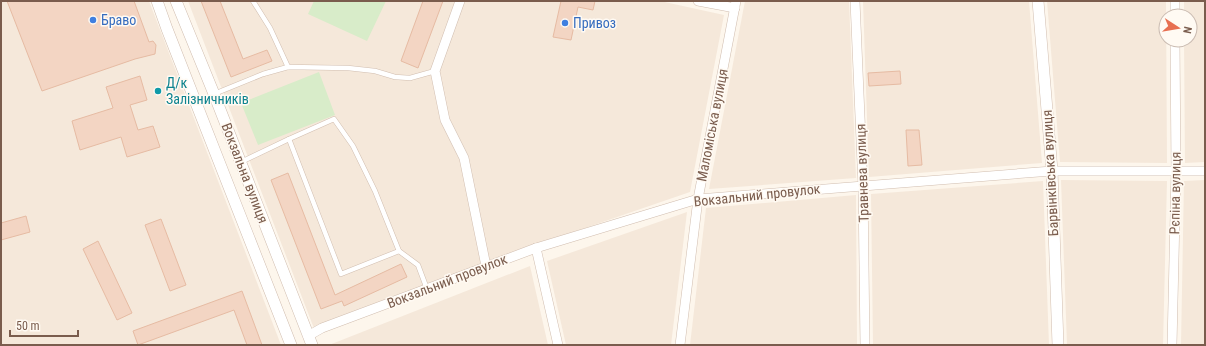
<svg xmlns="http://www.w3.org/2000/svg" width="1206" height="346" viewBox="0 0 1206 346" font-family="'Roboto Condensed',sans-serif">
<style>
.residential{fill:#f5e8da}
.green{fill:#d8ecc9}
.building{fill:#f3d5c3;stroke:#e6bba3}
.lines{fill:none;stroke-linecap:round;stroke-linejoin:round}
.service-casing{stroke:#d1beb0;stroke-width:5.5}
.minor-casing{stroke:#d1beb0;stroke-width:10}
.tertiary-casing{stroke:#d1beb0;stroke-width:12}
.service{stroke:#fff;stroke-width:4.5}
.minor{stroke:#fff;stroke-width:9}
.tertiary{stroke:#fff;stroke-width:11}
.shop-dot{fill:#3f7fe0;stroke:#fffaf3;stroke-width:1.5}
.culture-dot{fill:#0f9aa8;stroke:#fffaf3;stroke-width:1.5}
.labels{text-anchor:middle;stroke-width:3;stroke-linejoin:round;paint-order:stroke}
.shop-label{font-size:14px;fill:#366cbe;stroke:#fffaf3;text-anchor:start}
.culture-label{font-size:14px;fill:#0d838f;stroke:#fffaf3;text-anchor:start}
.street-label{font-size:14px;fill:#7a5c4d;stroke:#fffaf3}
</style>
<rect width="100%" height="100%" fill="#fdf6ec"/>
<!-- residential -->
<g class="residential">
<path d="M1,1H149L281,345H1Z"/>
<path d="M188,1H660L724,15L690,192L504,256L315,331Z"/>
<path d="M745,1H849L856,178L709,189Z"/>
<path d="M863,1H1029L1042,163L869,177Z"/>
<path d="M1047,1H1166L1167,163L1060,162Z"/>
<path d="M1184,1H1205V162L1185,163L1184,40H1190V16H1184Z"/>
<path d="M1061,180L1167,181L1163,345H1067Z"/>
<path d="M1205,180V345H1181L1184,181Z"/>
<path d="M1043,181L1049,345H873L871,194Z"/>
<path d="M856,195L857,345H690L706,208Z"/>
<path d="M687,212L671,345H566L547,261Z"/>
<path d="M530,266L548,345H329Z"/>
</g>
<!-- green -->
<g class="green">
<path d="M314,1H386L367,41L308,14Z"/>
<path d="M319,72L335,115L258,145L241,103Z"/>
</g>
<!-- building -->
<g class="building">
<path d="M7,1H134L149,42L153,41L156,45L155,54L135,59L42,91Z"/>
<path d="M201,1H220L243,59L267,50L272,61L231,77Z"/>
<path d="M423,1H443L418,68L401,61Z"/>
<path d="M561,1H595L593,10L578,7L571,40L553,37Z"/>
<path d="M900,71L901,84L869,86L868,73Z"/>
<path d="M140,76L147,100L130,105L138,130L153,126L160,147L127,157L121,137L80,150L72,121L113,108L106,87Z"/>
<path d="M906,130H919L922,165L908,166Z"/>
<path d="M288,173L335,295L401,264L407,277L344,306L342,301L321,309L271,180Z"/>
<path d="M26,216L30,232L1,240V223Z"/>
<path d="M161,219L186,285L170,291L145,225Z"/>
<path d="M98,241L132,313L117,320L83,249Z"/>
<path d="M242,291L262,345H247L234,310L138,345L133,331Z"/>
</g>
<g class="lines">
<!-- service casing -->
<g class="service-casing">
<g id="service">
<path d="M253,1L270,28L288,67"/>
<path d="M214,94L263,74L288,67L348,68L375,71L395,77L410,78L435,71"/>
<path d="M289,139L341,274L399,251"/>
<path d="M241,162L289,139L334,119L353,146L375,191L399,251L418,265L427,289"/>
</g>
</g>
<!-- minor casing -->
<g class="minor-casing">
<g id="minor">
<path d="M460,1L435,71L445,120L464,158L486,266"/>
<path d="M698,1L735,8"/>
<path d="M855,1L863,186L865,345"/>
<path d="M1175,1V16"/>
<path d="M536,248L558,345"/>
<path d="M308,336L322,328L536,248L698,199L1052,171H1205"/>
<path d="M680,345L698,199L736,1"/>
<path d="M1172,345L1176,172L1175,40"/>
</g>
</g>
<!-- tertiary casing -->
<g class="tertiary-casing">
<g id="tertiary">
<path d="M157,1L167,29L291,345"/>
<path d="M176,1L214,94L312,345"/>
<path d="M1038,1L1052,171L1058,345"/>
</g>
</g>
<!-- service -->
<use href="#service" class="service"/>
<!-- minor -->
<use href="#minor" class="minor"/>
<!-- tertiary -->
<use href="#tertiary" class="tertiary"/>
</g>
<!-- markers -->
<g class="shop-dot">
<circle cx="93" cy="20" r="4"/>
<circle cx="565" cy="23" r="4"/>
</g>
<circle class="culture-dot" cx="158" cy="91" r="4"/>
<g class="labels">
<!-- shop labels -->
<g class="shop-label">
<text x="101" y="25">Браво</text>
<text x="573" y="28">Привоз</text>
</g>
<!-- culture labels -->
<g class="culture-label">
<text x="166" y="88">Д/к<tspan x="166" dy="16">Залізничників</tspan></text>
</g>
<!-- street labels -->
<g class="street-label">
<text transform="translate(712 125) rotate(-79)" y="5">Маломіська вулиця</text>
<text transform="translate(245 173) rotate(69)" y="5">Вокзальна вулиця</text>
<text transform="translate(862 173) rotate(-92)" y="5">Травнева вулиця</text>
<text transform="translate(1050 173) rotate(-93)" y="5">Барвінківська вулиця</text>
<text transform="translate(1175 193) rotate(-89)" y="5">Рєпіна вулиця</text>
<text transform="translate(757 195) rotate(-6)" y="5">Вокзальний провулок</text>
<text transform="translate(447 281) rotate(-21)" y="5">Вокзальний провулок</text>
</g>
</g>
<!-- border -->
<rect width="1206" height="346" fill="none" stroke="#7a5c4d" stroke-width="4"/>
<!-- north arrow -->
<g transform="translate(1178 28) rotate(102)"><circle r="19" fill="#fffaf3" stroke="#cabbb1"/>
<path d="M0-3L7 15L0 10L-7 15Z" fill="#e76f51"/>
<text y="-6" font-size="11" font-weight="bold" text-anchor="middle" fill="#7a5c4d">N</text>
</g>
<!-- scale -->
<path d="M10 330v6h68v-6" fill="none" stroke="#7a5c4d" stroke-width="2"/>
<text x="16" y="330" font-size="12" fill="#7a5c4d" stroke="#fffaf3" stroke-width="3" paint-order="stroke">50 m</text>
</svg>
